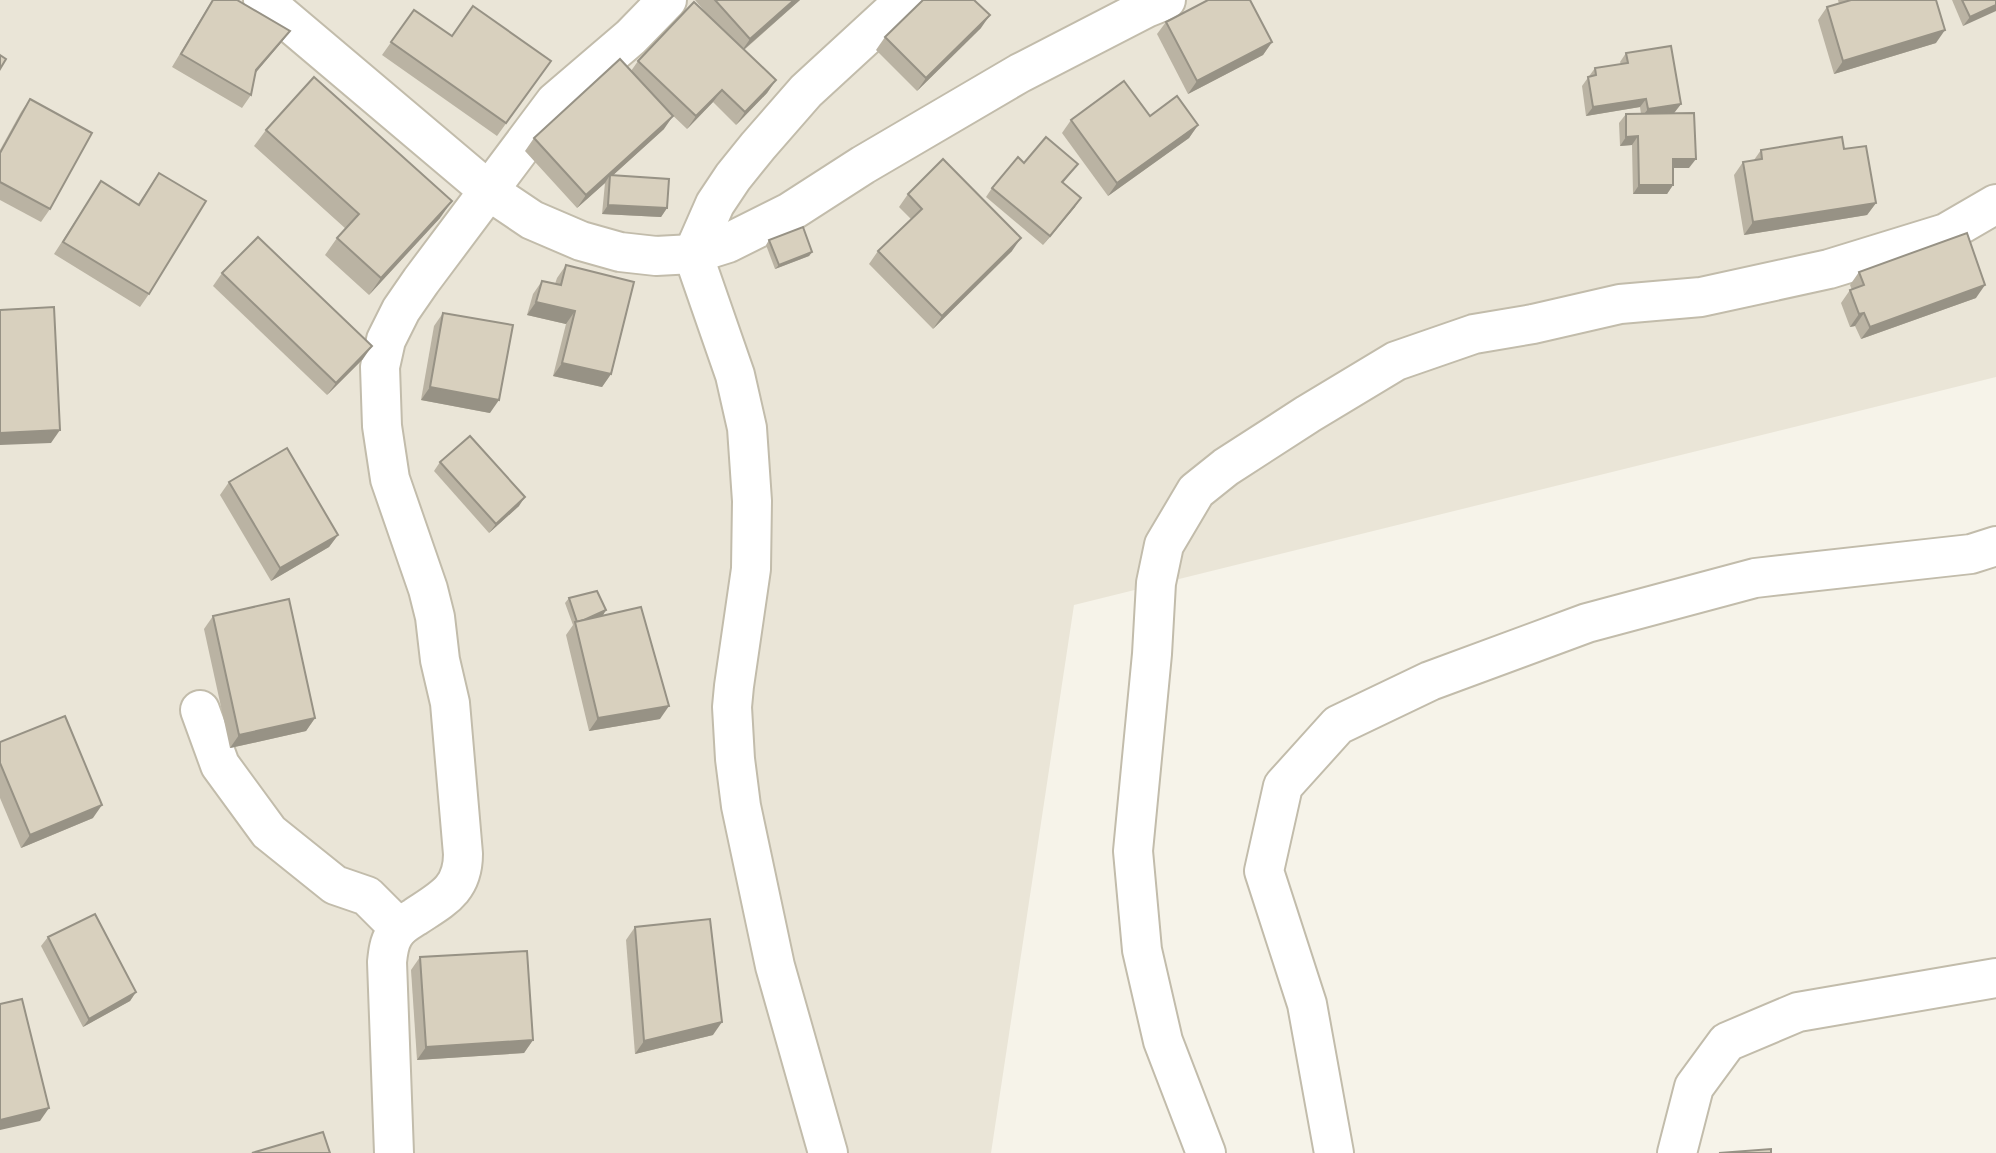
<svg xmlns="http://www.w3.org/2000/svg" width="1996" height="1153" viewBox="0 0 1996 1153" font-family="'Fira Sans',sans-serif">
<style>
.residential{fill:#eae5d7}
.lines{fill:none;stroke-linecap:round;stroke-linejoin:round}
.minor-casing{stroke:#c2bcab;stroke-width:42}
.minor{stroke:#fff;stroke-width:38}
.wall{fill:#bab3a3}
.shaded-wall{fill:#979285}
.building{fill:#d8d0be;stroke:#979285;stroke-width:2}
</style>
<rect width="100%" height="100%" fill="#f6f3e9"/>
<!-- residential -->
<path class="residential" d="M0,0H1996V377L1074,605L991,1153H0Z"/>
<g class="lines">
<!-- minor casing -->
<g class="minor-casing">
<g id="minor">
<path d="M263,0L489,191L532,220L581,241L620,252L656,256L693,254L728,243L790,212L863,165L1020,73L1146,8L1166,0"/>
<path d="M200,710L220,765L269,832L335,885L367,896L399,928"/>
<path d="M394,1153L387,962C388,952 389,943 394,935C399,926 407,922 415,917C442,899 463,890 463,854L450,703L440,660L435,617L428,589L390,479L382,426L380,367L386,340L401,310L421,281L555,102L631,37L667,0"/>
<path d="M828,1153L775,966L741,806L735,759L732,707L734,686L751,569L752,501L747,428L735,375L693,254L715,204L733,177L758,146L806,91L905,0"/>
<path d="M1206,1153L1163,1041L1142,950L1133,851L1152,654L1156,583L1164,545L1196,491L1226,467L1308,414L1396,361L1474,334L1533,324L1620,304L1701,297L1829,269L1946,233L1996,204"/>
<path d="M1334,1153L1307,1004L1264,871L1283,786L1338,725L1430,681L1587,623L1755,578L1971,554L1996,546"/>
<path d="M1677,1153L1694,1087L1727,1042L1798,1012L1996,978"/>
</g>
</g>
<!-- minor -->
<use href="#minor" class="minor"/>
</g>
<!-- wall -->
<g class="wall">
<path d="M212,0H237L280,44L255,73L251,95L242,108L172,67Z"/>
<path d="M695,0H800L744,50L776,80L767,93L736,125L713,102L687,129L665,108L664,129L613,175L667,208L661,217L602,214L605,183L577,208L525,151L534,138L631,71L638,61L713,21Z"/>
<path d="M1838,0H1936V43L1834,74L1818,20L1827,7L1839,4Z"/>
<path d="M1952,0H1996L1963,26Z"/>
<path d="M414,10L452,36L551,61L497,136L382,55Z"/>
<path d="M1166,22L1272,42L1263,55L1188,94L1157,34Z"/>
<path d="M981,28L917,91L876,50L885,37Z"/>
<path d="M1626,53L1681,104L1674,113L1689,168H1673V185L1667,194H1633L1632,145L1620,146L1619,123L1626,114H1641L1640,107L1586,116L1582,86L1595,68L1621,64L1620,62Z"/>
<path d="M30,99L50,209L41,222L0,200V150L21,112Z"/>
<path d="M1150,116L1198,125L1189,138L1108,196L1062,133L1071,120Z"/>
<path d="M266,130L440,218L369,295L325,255L337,238L346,229L254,146Z"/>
<path d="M1844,149L1876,203L1867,215L1744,235L1734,175L1743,162L1754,160L1761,150Z"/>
<path d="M1024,163L1071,173L1063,183L1075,207L1043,245L986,197L992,188Z"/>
<path d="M159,173L149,294L140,307L54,254L101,181L138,204Z"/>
<path d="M908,194L1012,251L933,329L869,264L878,251L911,219L899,207Z"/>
<path d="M769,240L812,252L809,256L775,269L766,245Z"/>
<path d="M566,265L611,374L602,387L553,376L566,324L527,315L533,294L542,281L555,284L557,278Z"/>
<path d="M1859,272L1976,298L1861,339L1855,326L1850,327L1841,303L1850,290H1852L1850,285Z"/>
<path d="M222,273L363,359L327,395L213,286Z"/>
<path d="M443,313L490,413L421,400L434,326Z"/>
<path d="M440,462L519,506L489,533L434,471Z"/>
<path d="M229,482L338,535L329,547L271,581L220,495Z"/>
<path d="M569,598L606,610L603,615L599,617L660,719L589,731L566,635L573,625L565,603Z"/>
<path d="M213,616L315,718L306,731L230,748L204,629Z"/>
<path d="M0,742L93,818L21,848L0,798Z"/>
<path d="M635,927L713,1035L635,1054L626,940Z"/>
<path d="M48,937L136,992L130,1001L83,1027L41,946Z"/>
<path d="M420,957L533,1040L524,1053L417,1060L411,970Z"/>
</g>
<!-- shaded-wall -->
<g class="shaded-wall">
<path d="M794,0H800L741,52L750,39Z"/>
<path d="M1996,5V11L1963,26L1970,17Z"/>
<path d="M990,15L981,28L917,91L926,78Z"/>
<path d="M1945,30L1936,43L1834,74L1843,61Z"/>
<path d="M290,31L280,44L247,83L256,70Z"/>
<path d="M1272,42L1263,55L1188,94L1197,81Z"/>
<path d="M776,80L767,93L736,125L745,112Z"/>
<path d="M722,90L713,102L687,129L696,116Z"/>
<path d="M1646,99L1640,107L1586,116L1593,107Z"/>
<path d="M1681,104L1674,113L1641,118L1648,109Z"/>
<path d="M673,116L664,129L610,178V175L605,183L577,208L586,195Z"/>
<path d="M1198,125L1189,138L1108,196L1117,183Z"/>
<path d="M1638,136L1632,145L1620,146L1626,137Z"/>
<path d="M1673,159H1696L1689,168H1667Z"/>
<path d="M1639,185H1673L1667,194H1633Z"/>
<path d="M1081,198L1075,207L1043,245L1050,236Z"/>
<path d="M452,201L440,218L369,295L381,278Z"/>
<path d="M1876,203L1867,215L1744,235L1753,222Z"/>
<path d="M608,205L667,208L661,217L602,214Z"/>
<path d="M1021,238L1012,251L933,329L942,316Z"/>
<path d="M812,252L809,256L775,269L779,265Z"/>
<path d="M1985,285L1976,298L1861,339L1870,327Z"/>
<path d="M536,302L575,311L566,324L527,315Z"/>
<path d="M1864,313L1855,326L1850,327L1859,314Z"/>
<path d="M372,346L363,359L327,395L336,383Z"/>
<path d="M562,363L611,374L602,387L553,376Z"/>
<path d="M430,387L499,400L490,413L421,400Z"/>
<path d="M60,430L51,443L0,445V433Z"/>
<path d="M525,497L519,506L489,533L496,524Z"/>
<path d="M338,535L329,547L271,581L280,568Z"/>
<path d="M606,610L603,615L576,627L577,623Z"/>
<path d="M669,706L660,719L589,731L598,718Z"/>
<path d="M315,718L306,731L230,748L239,735Z"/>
<path d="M102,805L93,818L21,848L30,835Z"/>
<path d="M136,992L130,1001L83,1027L89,1019Z"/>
<path d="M722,1022L713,1035L635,1054L644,1041Z"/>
<path d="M533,1040L524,1053L417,1060L426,1047Z"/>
<path d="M49,1108L40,1121L0,1130V1120Z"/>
</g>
<!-- building -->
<g class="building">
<path d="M213,0H237L290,31L256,70L251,95L181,54Z"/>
<path d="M715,0H794L750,39Z"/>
<path d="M923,0H974L990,15L926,78L885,37Z"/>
<path d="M1208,0H1250L1272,42L1197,81L1166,22Z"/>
<path d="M1851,0H1936L1945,30L1843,61L1827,7Z"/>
<path d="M1962,0H1996V5L1970,17Z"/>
<path d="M694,2L776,80L745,112L722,90L696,116L638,61Z"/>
<path d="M473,6L551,61L506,123L391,42L414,10L452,36Z"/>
<path d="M1671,46L1681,104L1648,109L1646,99L1593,107L1588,77L1596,75L1595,68L1628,63L1626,53Z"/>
<path d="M0,55L6,59L0,69Z"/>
<path d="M620,59L673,116L586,195L534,138Z"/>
<path d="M314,77L452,201L381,278L337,238L359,214L266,130Z"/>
<path d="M1124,81L1150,116L1177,96L1198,125L1117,183L1071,120Z"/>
<path d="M30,99L92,133L50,209L0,182V153Z"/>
<path d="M1694,113L1696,159H1673V185H1639L1638,136L1626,137V114Z"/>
<path d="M1046,137L1078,164L1062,182L1081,198L1050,236L992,188L1018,157L1024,163Z"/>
<path d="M1842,137L1844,149L1866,146L1876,203L1753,222L1743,162L1762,159L1761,150Z"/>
<path d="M943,159L1021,238L942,316L878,251L922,209L908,194Z"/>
<path d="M159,173L206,201L149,294L63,242L101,181L139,205Z"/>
<path d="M610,175L669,179L667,208L608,205Z"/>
<path d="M803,227L812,252L779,265L769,240Z"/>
<path d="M1967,233L1985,285L1870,327L1864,313L1859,314L1850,290L1864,285L1859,272Z"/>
<path d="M258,237L372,346L336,383L222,273Z"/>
<path d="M566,265L634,282L611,374L562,363L575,311L536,302L542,281L561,285Z"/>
<path d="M54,307L60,430L0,433V310Z"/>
<path d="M443,313L513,325L499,400L430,387Z"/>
<path d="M470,436L525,497L496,524L440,462Z"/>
<path d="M287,448L338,535L280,568L229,482Z"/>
<path d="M597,591L606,610L584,620L577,622L569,598Z"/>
<path d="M289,599L315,718L239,735L213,616Z"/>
<path d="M641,607L669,706L598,718L575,622Z"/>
<path d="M65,716L102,805L30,835L0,763V742Z"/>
<path d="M95,914L136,992L89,1019L48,937Z"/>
<path d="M710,919L722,1022L644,1041L635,927Z"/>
<path d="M527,951L533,1040L426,1047L420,957Z"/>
<path d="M22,999L49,1108L0,1120V1004Z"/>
<path d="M323,1132L330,1153H252Z"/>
<path d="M1771,1149V1153H1719Z"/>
</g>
</svg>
